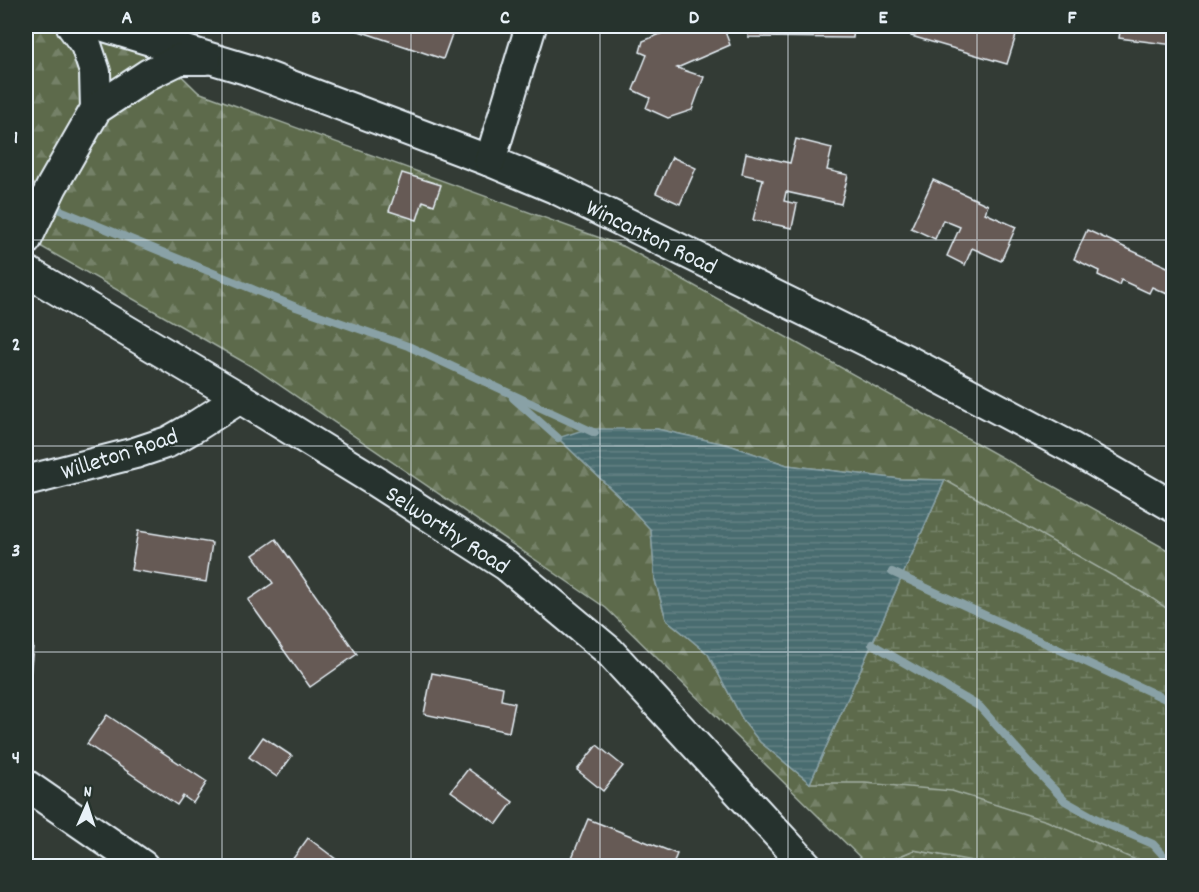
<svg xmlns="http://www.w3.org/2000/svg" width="1199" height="892" viewBox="0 0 1199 892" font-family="Dekko,sans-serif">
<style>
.grass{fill:url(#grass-dots);stroke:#a2aea2;stroke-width:1.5}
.forest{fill:url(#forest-firs);stroke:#a2aea2;stroke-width:1.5;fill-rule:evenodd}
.wetland{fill:url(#wetland-marsh);stroke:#a2aea2;stroke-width:1.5}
.water{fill:url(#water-rules);stroke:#89a1a6;stroke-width:1.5}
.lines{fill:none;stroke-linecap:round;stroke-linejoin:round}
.stream{stroke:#89a1a6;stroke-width:8}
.building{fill:#665a54;stroke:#e8f1f8;stroke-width:1.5}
.minor-casing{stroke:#e8f1f8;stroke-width:34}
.minor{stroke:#26332d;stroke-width:30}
.grid{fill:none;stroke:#e8f1f8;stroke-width:1.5;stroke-opacity:0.55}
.labels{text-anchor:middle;stroke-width:4.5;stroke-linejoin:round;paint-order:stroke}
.street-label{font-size:24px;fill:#e8f1f8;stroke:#26332d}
.neatline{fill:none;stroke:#e8f1f8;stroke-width:2}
.grid-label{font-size:20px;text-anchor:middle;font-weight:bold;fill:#e8f1f8}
</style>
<defs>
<pattern id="grass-dots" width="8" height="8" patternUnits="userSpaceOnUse" patternTransform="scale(1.5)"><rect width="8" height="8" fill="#5d6b4c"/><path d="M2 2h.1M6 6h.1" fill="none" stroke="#748167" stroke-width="1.8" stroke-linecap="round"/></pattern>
<pattern id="forest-firs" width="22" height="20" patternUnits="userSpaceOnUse" patternTransform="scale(1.5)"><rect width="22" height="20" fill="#5d6b4c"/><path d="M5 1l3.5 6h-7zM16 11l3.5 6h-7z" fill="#748167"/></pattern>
<pattern id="wetland-marsh" width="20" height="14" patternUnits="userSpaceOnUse" patternTransform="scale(1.5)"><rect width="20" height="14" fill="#5d6b4c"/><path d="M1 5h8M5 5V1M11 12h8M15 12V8" fill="none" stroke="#748167"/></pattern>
<pattern id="water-rules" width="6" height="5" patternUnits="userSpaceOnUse" patternTransform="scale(1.5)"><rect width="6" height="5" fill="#496c6f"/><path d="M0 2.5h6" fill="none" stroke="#638184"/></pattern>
</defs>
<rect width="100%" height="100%" fill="#333b35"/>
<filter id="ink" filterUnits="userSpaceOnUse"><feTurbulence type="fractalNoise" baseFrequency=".0167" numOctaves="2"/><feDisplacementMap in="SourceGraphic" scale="12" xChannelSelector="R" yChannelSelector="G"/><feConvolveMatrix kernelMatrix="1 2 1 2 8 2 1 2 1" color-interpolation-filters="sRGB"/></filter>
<g filter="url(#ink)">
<!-- grass -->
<path class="grass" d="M914,850L999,866H876Z"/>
<!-- forest -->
<path class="forest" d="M26,26H131L198,92L625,247L1173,553V866H999L914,850L876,866H869L606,608L256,369L26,238ZM657,429L729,445L787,465L900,479L945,480L810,783L760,742L744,722L708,654L666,619L655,580L651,530L626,503L558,438Z"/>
<!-- wetland -->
<path class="wetland" d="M945,480L1150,597L1173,613V866H1149L1047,821L952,791L865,783H810Z"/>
<!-- water -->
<path class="water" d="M586,429H657L729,445L787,465L900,479L945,480L810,783L760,742L744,722L708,654L666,619L655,580L651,530L626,503L558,438Z"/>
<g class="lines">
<!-- stream -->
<g class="stream">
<path d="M26,196L296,307L408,346L595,433"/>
<path d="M513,398L558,438"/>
<path d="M892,572L1174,703"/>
<path d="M872,644L980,707L1033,767L1065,801L1104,823L1153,844L1173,866"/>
</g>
</g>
<!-- building -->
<g class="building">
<path d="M358,26H455L443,59L356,30Z"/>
<path d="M680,26H723L730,45L677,68L704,77L692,110L668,118L646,108L650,98L633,90L647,55L640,52L643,41Z"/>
<path d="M749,26H854L853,38L748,37Z"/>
<path d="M914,26H1019L1007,64L911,36Z"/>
<path d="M1121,26H1174V45L1119,38Z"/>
<path d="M796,139L832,148L827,170L848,175L841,204L786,192L784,201L797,204L792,228L753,220L763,179L742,174L746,153L790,163Z"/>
<path d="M672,157L696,168L680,204L656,193Z"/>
<path d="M402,173L441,185L434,205L423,201L417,220L389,211Z"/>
<path d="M933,180L988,205L985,213L1016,227L1001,261L972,248L965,265L947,256L960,227L943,220L935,239L911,228Z"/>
<path d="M1087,230L1174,270V297L1152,287L1149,293L1121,280L1119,285L1098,275L1099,271L1074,259Z"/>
<path d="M138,531L212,543L206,582L131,570Z"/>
<path d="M276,539L357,654L310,687L248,600L273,583L253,555Z"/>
<path d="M26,602H31L26,645L33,646L27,706H26Z"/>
<path d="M432,673L503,687L501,700L515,703L509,732L424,714Z"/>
<path d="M107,715L207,782L193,803L183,796L177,805L87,744Z"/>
<path d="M263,737L292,756L277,777L249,757Z"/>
<path d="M597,745L623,766L603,791L577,770Z"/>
<path d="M468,769L513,802L497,824L451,791Z"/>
<path d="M588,819L677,854L672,866H588L571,860Z"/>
<path d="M308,838L345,866H301L292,860Z"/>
</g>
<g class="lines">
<!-- minor casing -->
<g class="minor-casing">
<g id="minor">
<path d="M72,26L86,45L95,72L96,109"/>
<path d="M104,26L246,69L490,161L555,188L912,363L1072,448L1174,507"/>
<path d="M490,161L531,26"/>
<path d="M26,240L52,186L96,109L149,74L180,59H206"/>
<path d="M26,271L240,398L375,481L506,565L609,651L807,866"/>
<path d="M26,481L135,453L168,442L196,426L240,398"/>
<path d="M26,785L143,866"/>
</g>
</g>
<!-- minor -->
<use href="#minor" class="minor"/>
</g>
</g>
<!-- grid -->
<path class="grid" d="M222,26V866M411,26V866M600,26V866M788,26V866M977,26V866M26,240H1174M26,446H1174M26,652H1174"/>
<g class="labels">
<!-- street labels -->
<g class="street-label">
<text transform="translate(652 236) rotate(26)" y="8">Wincanton Road</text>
<text transform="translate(119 453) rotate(-18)" y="8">Willeton Road</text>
<text transform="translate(448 529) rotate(33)" y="8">Selworthy Road</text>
</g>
</g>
<!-- margin -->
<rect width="1199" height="892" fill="none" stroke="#26332d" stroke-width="66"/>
<!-- north arrow -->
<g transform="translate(87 805) rotate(3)" stroke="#26332d" stroke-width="4.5" paint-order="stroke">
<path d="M0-4.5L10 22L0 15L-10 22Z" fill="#e8f1f8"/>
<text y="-9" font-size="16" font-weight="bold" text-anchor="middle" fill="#e8f1f8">N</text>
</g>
<rect x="33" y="33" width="1133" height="826" class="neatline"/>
<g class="grid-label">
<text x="127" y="23">A</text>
<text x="316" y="23">B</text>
<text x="505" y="23">C</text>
<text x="694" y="23">D</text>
<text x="883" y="23">E</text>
<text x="1072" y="23">F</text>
<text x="16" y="143">1</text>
<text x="16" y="350">2</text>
<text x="16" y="556">3</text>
<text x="16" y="763">4</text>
</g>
</svg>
